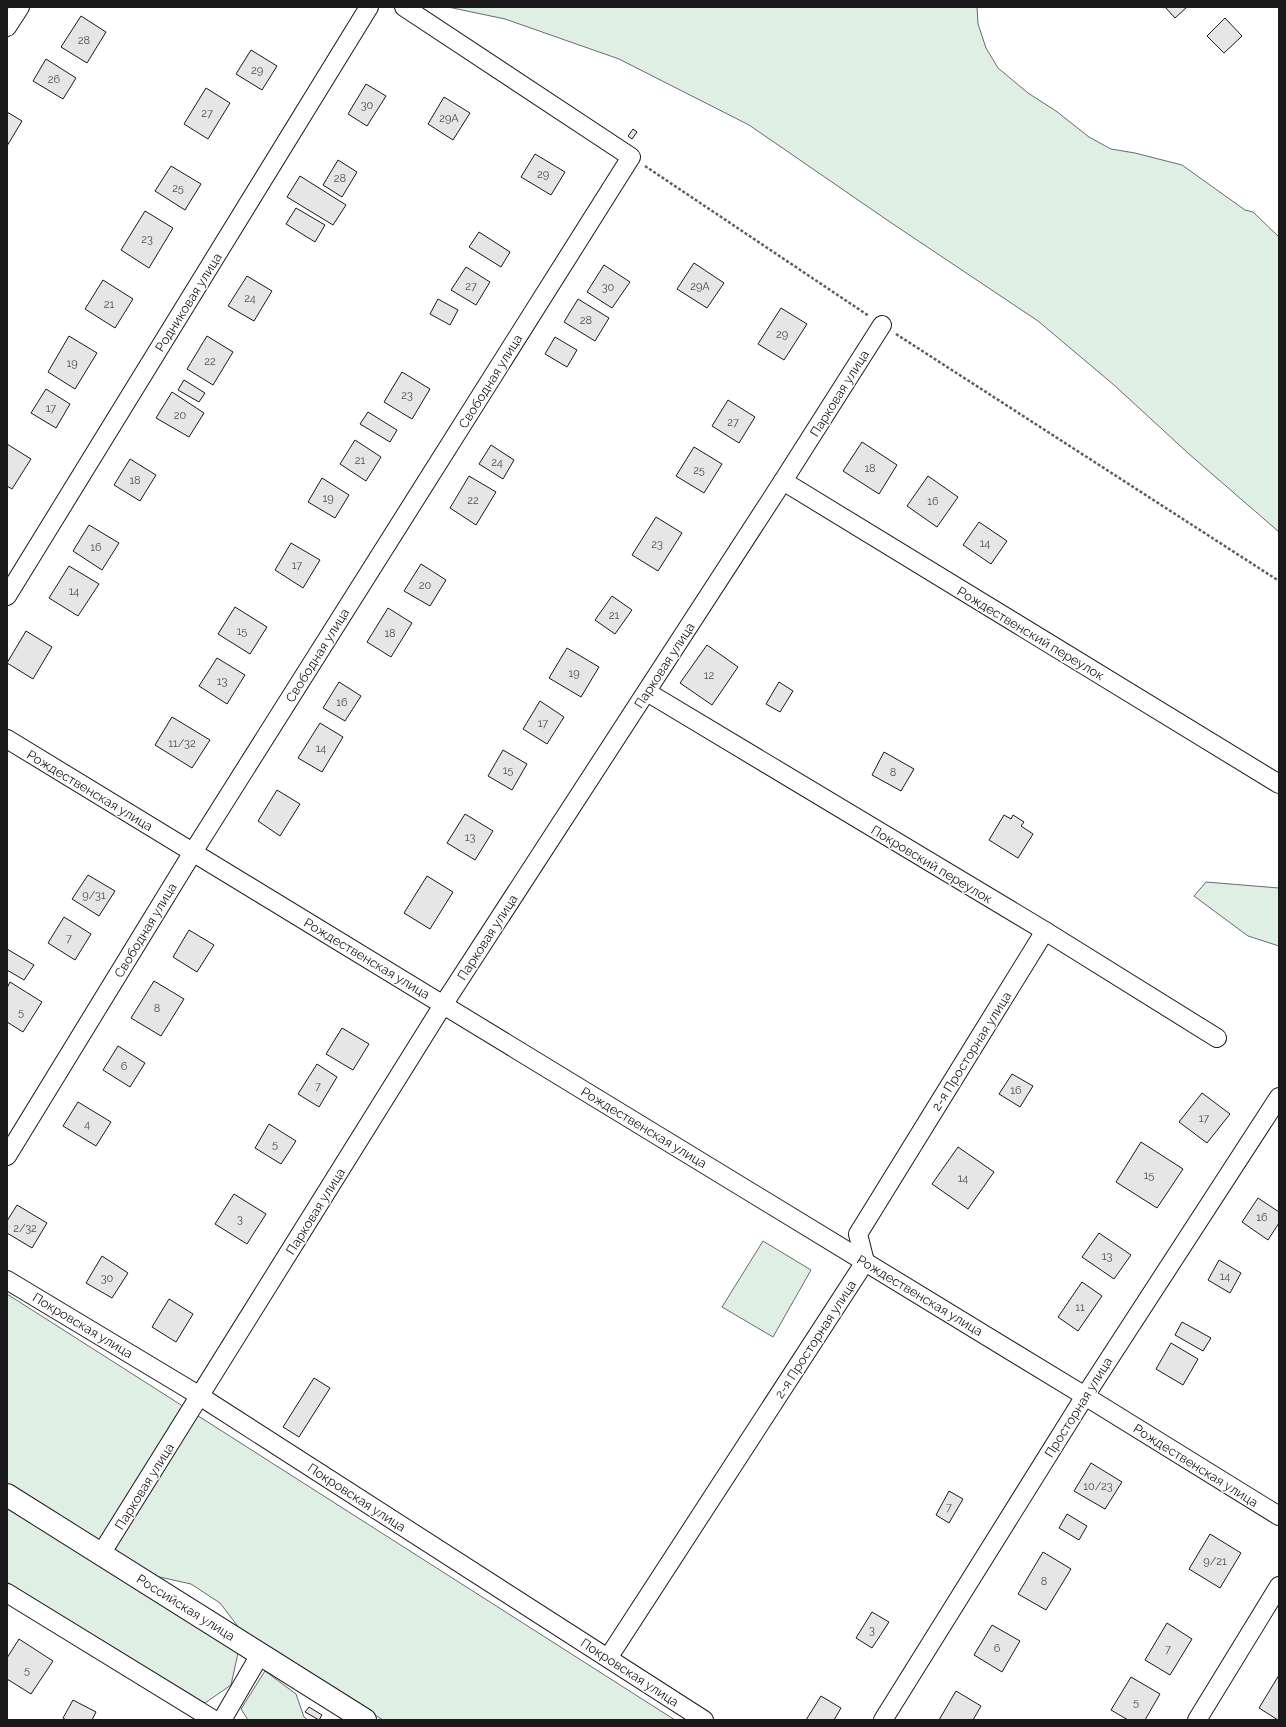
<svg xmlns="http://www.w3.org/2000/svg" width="1286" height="1727" viewBox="0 0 1286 1727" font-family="Raleway,sans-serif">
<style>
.green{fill:#e0efe3;stroke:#6a6a6a}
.building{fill:#e6e6e6;stroke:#1a1a1a}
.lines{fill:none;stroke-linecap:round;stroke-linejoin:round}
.minor-casing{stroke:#1a1a1a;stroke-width:20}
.major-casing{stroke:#1a1a1a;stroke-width:24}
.path{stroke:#5f5f5f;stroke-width:2.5;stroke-dasharray:3 2;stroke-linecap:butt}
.minor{stroke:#fff;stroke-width:18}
.major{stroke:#fff;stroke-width:22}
.labels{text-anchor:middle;stroke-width:3;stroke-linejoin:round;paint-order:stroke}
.number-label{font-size:11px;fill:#4d4d4d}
.street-label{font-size:13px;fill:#1a1a1a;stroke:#fff}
</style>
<rect width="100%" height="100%" fill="#fff"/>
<!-- green -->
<g class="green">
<path d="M448,7H977L978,24L986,48L998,68L1028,93L1056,111L1089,137L1111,149L1135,153L1182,165L1245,210L1253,212L1279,237V532L1189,454L1114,385L1038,321L890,222L749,125L619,59L505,19Z"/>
<path d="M1206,882L1279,888V946L1248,936L1194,896Z"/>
<path d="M763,1241L811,1270L773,1337L722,1307Z"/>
<path d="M7,1294L675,1720H383L243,1633L220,1603L191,1584L155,1576L7,1484Z"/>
<path d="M7,1508L238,1653L231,1685L205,1703L7,1582Z"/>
<path d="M265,1671L296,1694L304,1717L308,1720H248L241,1709Z"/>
</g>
<!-- building -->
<g class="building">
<path d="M1165,7H1187L1175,18Z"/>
<path d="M81,16L106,32L87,63L61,47Z"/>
<path d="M1225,18L1242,36L1224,53L1207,36Z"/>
<path d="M251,50L277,66L262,90L236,74Z"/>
<path d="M46,59L76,78L63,99L33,81Z"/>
<path d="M366,84L386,96L367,126L348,114Z"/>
<path d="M206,88L230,103L208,139L184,124Z"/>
<path d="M444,97L470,113L453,140L428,124Z"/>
<path d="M7,112L22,121L7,146Z"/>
<path d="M633,129L637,132L632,139L628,136Z"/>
<path d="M535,154L565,172L551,195L521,177Z"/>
<path d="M338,160L357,172L342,197L323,185Z"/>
<path d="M171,166L201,184L185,210L155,191Z"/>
<path d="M300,176L346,205L333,225L287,197Z"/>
<path d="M296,208L325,225L315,242L286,224Z"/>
<path d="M145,211L173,228L149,268L121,250Z"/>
<path d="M479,232L510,252L501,267L469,247Z"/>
<path d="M694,263L724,283L707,308L677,289Z"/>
<path d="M604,265L630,282L612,308L587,292Z"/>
<path d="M466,267L490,282L476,305L451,290Z"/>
<path d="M247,276L272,291L254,321L228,306Z"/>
<path d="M103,280L133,299L115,328L85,309Z"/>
<path d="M438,299L458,310L450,325L430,314Z"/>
<path d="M578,299L609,318L595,341L564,322Z"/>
<path d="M781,308L807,324L784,360L758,344Z"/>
<path d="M69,336L97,353L75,389L48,372Z"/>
<path d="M207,336L233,352L213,385L187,369Z"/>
<path d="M555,337L577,350L567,367L545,354Z"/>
<path d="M402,372L430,389L412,419L384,402Z"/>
<path d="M184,380L205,393L199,402L178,390Z"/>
<path d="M46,389L70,404L56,428L31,413Z"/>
<path d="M172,392L204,413L189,437L156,418Z"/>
<path d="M728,400L755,417L739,443L712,426Z"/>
<path d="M368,412L397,430L390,442L360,424Z"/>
<path d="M355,440L381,457L366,481L340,464Z"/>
<path d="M862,442L897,465L879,494L843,471Z"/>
<path d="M7,444L31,459L12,489L7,486Z"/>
<path d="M491,445L514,460L503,479L479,464Z"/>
<path d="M694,447L722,464L704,493L676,476Z"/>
<path d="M130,459L156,475L140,501L114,485Z"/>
<path d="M469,476L496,492L476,525L450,508Z"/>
<path d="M928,476L958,497L937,527L907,506Z"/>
<path d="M322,478L349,495L335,518L308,502Z"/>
<path d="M656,517L682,533L658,571L632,555Z"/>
<path d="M979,522L1007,541L991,564L963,545Z"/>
<path d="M89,525L119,543L102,570L73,551Z"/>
<path d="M291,543L320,560L303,588L275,570Z"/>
<path d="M421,564L446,580L430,606L404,591Z"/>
<path d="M69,566L99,584L78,616L49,598Z"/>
<path d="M612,596L632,610L615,634L595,620Z"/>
<path d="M235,607L267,627L250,654L218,634Z"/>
<path d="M388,608L412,623L391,657L367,642Z"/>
<path d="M26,631L52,647L33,679L7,663Z"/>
<path d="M707,645L738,667L712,705L680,683Z"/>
<path d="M567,648L599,667L581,697L549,678Z"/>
<path d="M217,658L245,675L227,704L199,686Z"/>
<path d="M339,682L361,696L345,721L323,708Z"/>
<path d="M779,682L793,691L780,712L766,704Z"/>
<path d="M540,701L564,717L547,744L523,729Z"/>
<path d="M172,717L210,740L192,768L155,745Z"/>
<path d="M320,723L343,737L322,772L298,758Z"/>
<path d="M503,750L527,764L512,790L488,776Z"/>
<path d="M884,752L914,769L901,791L872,775Z"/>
<path d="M277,790L300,804L280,836L258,821Z"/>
<path d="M465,814L493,831L475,860L447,843Z"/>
<path d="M1004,815L1011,819L1013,815L1024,822L1021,826L1033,834L1018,858L989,840Z"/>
<path d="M88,875L115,891L99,916L72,899Z"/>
<path d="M427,876L453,892L430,929L404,913Z"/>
<path d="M64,917L91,934L75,960L48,943Z"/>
<path d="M189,930L214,945L197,972L173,957Z"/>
<path d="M7,949L34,965L24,980L7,970Z"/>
<path d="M154,981L184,999L161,1036L131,1018Z"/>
<path d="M10,982L42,1002L23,1032L7,1022V988Z"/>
<path d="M342,1028L369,1044L353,1070L326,1054Z"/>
<path d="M118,1046L145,1063L130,1087L103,1070Z"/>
<path d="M317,1064L337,1077L319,1107L298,1094Z"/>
<path d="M1012,1074L1033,1086L1020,1107L999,1094Z"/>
<path d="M1202,1093L1230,1114L1207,1143L1179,1122Z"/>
<path d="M78,1102L111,1122L96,1146L63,1126Z"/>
<path d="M269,1124L296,1141L281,1164L255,1148Z"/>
<path d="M1141,1142L1183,1169L1157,1208L1116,1182Z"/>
<path d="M958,1147L994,1172L968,1209L932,1184Z"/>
<path d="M234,1194L266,1214L247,1244L215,1224Z"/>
<path d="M1258,1198L1279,1212V1223L1268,1240L1242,1222Z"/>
<path d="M17,1205L47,1223L32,1248L7,1233V1221Z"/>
<path d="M1099,1233L1131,1255L1114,1279L1082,1257Z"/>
<path d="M102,1256L128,1273L112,1298L86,1283Z"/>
<path d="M1219,1260L1241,1273L1230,1293L1208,1280Z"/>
<path d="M1082,1282L1102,1296L1078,1331L1058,1317Z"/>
<path d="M169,1299L193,1314L176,1342L152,1327Z"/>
<path d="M1182,1322L1211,1338L1203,1351L1175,1335Z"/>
<path d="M1171,1343L1198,1359L1183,1385L1156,1369Z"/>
<path d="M314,1378L330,1388L299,1437L283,1427Z"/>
<path d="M1091,1463L1122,1482L1105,1509L1074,1491Z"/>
<path d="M949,1491L963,1499L949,1523L936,1515Z"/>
<path d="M1067,1514L1087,1526L1079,1540L1059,1528Z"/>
<path d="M1210,1534L1241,1553L1220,1588L1189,1569Z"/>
<path d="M1043,1552L1071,1569L1046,1610L1018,1594Z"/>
<path d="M872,1612L889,1622L872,1648L856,1638Z"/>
<path d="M1167,1623L1192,1639L1170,1675L1145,1660Z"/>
<path d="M992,1625L1020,1641L1002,1672L974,1655Z"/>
<path d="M19,1639L53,1661L31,1694L7,1679V1658Z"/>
<path d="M1279,1675V1720H1278L1259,1708Z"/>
<path d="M1131,1677L1160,1694L1145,1720H1128L1111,1710Z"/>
<path d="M956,1691L981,1706L973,1720H939Z"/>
<path d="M821,1696L841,1708L834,1720H806Z"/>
<path d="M73,1700L96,1712L92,1720H66L63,1718Z"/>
<path d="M309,1707L322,1715L319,1720L305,1712Z"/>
</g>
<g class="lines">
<!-- minor casing -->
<g class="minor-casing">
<g id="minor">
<path d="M7,27L20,7"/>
<path d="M783,481L1279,784"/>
<path d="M7,596L369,7"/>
<path d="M647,692L1045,931L1217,1038"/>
<path d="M7,739L1085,1396L1279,1516"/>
<path d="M7,1156L193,852L631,157L404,7"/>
<path d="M7,1280L195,1393L704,1720"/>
<path d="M101,1554L443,1005L783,481L882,325"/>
<path d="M7,1593L214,1720"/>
<path d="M608,1658L865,1262L858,1234L1045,931"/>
<path d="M222,1720L261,1653"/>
<path d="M883,1720L1085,1396L1279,1097"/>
<path d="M1197,1720L1279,1586"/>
</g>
</g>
<!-- major casing -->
<g class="major-casing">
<path id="major" d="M7,1495L365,1720"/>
</g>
<!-- path -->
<g class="path">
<path d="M645,166L869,316"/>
<path d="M896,334L1279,581"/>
</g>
<!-- minor -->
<use href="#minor" class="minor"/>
<!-- major -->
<use href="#major" class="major"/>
</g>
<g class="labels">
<!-- number labels -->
<g class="number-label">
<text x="84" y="44">28</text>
<text x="257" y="74">29</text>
<text x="54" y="83">26</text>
<text x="367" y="109">30</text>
<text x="207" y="117">27</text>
<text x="449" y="122">29А</text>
<text x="543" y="178">29</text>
<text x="340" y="182">28</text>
<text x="178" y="192">25</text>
<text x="147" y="243">23</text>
<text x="471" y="290">27</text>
<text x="700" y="290">29А</text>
<text x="608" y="291">30</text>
<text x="250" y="302">24</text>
<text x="109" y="308">21</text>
<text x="586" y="324">28</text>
<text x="782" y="338">29</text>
<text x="210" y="365">22</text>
<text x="72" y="367">19</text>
<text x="407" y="399">23</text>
<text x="51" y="412">17</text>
<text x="180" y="419">20</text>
<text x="733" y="426">27</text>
<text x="360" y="464">21</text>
<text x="497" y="466">24</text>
<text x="870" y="472">18</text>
<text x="699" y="474">25</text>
<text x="135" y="484">18</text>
<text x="328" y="502">19</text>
<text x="473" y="504">22</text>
<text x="933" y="505">16</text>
<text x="985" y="547">14</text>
<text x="657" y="548">23</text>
<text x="96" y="551">16</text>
<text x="297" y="569">17</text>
<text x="425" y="589">20</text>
<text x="74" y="595">14</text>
<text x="614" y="619">21</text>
<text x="242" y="635">15</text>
<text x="390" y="637">18</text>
<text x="574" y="677">19</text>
<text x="709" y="679">12</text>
<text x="222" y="685">13</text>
<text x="342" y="706">16</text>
<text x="543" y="727">17</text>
<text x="182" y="747">11/32</text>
<text x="321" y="752">14</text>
<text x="508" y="774">15</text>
<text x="893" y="776">8</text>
<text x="470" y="841">13</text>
<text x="94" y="899">9/31</text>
<text x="69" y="942">7</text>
<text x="157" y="1012">8</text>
<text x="21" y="1016">5</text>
<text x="124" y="1070">6</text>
<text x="318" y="1090">7</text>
<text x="1016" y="1094">16</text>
<text x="1204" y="1122">17</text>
<text x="87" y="1128">4</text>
<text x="275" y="1148">5</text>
<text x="1149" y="1179">15</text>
<text x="963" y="1182">14</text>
<text x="1262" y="1221">16</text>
<text x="240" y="1223">3</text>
<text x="25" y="1232">2/32</text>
<text x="1107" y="1260">13</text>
<text x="1225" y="1280">14</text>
<text x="107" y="1282">30</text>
<text x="1080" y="1311">11</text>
<text x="1098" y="1490">10/23</text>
<text x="949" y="1511">7</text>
<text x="1215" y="1565">9/21</text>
<text x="1044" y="1585">8</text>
<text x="872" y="1634">3</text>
<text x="997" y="1652">6</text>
<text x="1168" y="1653">7</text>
<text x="27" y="1674">5</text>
<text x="1136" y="1706">5</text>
</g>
<!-- street labels -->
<g class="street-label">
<text transform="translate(188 302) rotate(-58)" y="5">Родниковая улица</text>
<text transform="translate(490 381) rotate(-58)" y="5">Свободная улица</text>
<text transform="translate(839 393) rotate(-58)" y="5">Парковая улица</text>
<text transform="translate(1031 633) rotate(31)" y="5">Рождественский переулок</text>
<text transform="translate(317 655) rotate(-58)" y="5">Свободная улица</text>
<text transform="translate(664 665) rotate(-57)" y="5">Парковая улица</text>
<text transform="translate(90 790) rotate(31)" y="5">Рождественская улица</text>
<text transform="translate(932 864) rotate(31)" y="5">Покровский переулок</text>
<text transform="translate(145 930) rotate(-59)" y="5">Свободная улица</text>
<text transform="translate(487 937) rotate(-57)" y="5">Парковая улица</text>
<text transform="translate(367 958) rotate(31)" y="5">Рождественская улица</text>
<text transform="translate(971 1051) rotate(-58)" y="5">2-я Просторная улица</text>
<text transform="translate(644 1127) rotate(31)" y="5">Рождественская улица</text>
<text transform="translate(315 1211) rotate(-58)" y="5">Парковая улица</text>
<text transform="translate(920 1295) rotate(31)" y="5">Рождественская улица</text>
<text transform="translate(83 1325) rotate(31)" y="5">Покровская улица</text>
<text transform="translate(815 1339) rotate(-57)" y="5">2-я Просторная улица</text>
<text transform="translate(1078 1407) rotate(-58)" y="5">Просторная улица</text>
<text transform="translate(1196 1465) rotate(32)" y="5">Рождественская улица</text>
<text transform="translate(144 1486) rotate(-58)" y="5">Парковая улица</text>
<text transform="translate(357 1497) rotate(33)" y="5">Покровская улица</text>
<text transform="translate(186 1607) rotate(32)" y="5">Российская улица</text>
<text transform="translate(630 1672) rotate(33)" y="5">Покровская улица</text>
</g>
</g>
<!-- border -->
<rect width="1286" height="1727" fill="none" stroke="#1a1a1a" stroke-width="16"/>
</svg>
